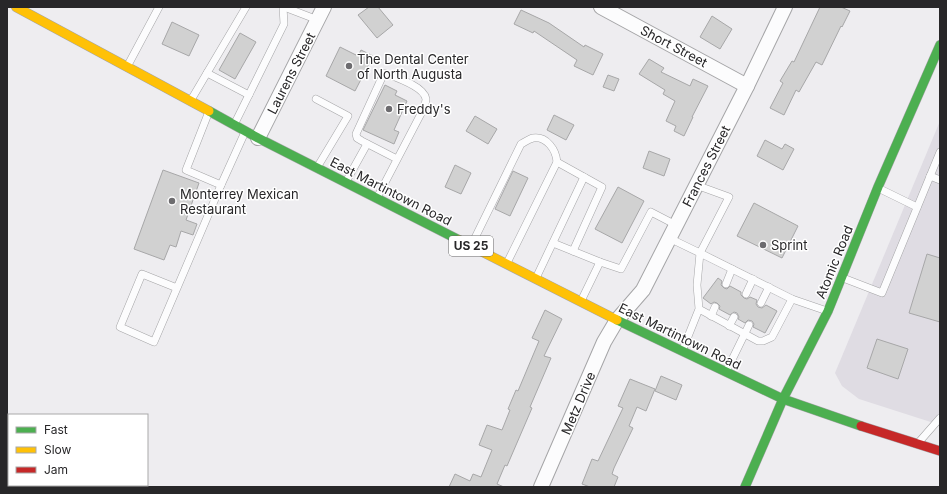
<svg xmlns="http://www.w3.org/2000/svg" width="947" height="494" viewBox="0 0 947 494" font-family="Inter,sans-serif">
<style>
.built{fill:#dfdce3}
.building{fill:#d1d1d1;stroke:#a7a7a8}
.lines{fill:none;stroke-linecap:round;stroke-linejoin:round}
.lane-casing{stroke:#a5a5a7;stroke-width:8}
.street-casing{stroke:#a5a5a7;stroke-width:16}
.fast-casing{stroke:#a5a5a7;stroke-width:10}
.slow-casing{stroke:#a5a5a7;stroke-width:10}
.jam-casing{stroke:#a5a5a7;stroke-width:10}
.lane{stroke:#fcfcfd;stroke-width:7}
.street{stroke:#fcfcfd;stroke-width:14}
.fast{stroke:#4caf50;stroke-width:9}
.slow{stroke:#ffc107;stroke-width:9}
.jam{stroke:#c62828;stroke-width:9}
.poi-dot{fill:#6d6c6f;stroke:#fff;stroke-width:1.5}
.labels{text-anchor:middle;stroke-width:3;stroke-linejoin:round;paint-order:stroke}
.shield{fill:#fff;stroke:#686869;stroke-width:1}
.shield-label{font-size:12px;font-weight:bold;fill:#282729}
.street-label{font-size:13px;fill:#282729;stroke:#fff}
.poi-label{font-size:13px;fill:#282729;stroke:#fff;text-anchor:start}
</style>
<rect width="100%" height="100%" fill="#eeedf0"/>
<!-- built -->
<path class="built" d="M940,121V425L859,399L842,386L835,373Z"/>
<!-- building -->
<g class="building">
<path d="M369,7H378L393,25L377,38L358,15Z"/>
<path d="M820,7H841L850,11L842,27L841,26L822,65L816,62L799,92L796,90L784,115L770,108L783,83L780,81L792,61L794,62Z"/>
<path d="M521,10L549,23L584,47L585,45L603,54L593,75L574,66L577,60L534,31L533,33L514,24Z"/>
<path d="M712,16L732,29L720,49L700,37Z"/>
<path d="M172,22L199,35L189,56L162,44Z"/>
<path d="M240,33L256,42L235,79L219,70Z"/>
<path d="M340,47L358,56L361,50L373,56L355,91L326,76Z"/>
<path d="M649,59L664,68L661,72L690,86L693,79L708,86L692,117H693L684,136L674,131L676,126L666,121L675,101L663,94L665,90L639,74Z"/>
<path d="M608,75L619,79L614,91L603,87Z"/>
<path d="M385,85L397,91L395,95L407,101L394,130L399,132L394,144L363,130Z"/>
<path d="M554,115L574,125L566,140L547,130Z"/>
<path d="M475,116L497,129L488,144L466,131Z"/>
<path d="M765,140L782,149L785,144L794,149L783,170L757,156Z"/>
<path d="M649,151L670,159L664,176L643,168Z"/>
<path d="M455,165L471,173L461,194L445,187Z"/>
<path d="M163,170L199,183L186,220L197,224L193,235L181,231L176,247L170,245L164,260L134,249Z"/>
<path d="M513,171L528,178L510,216L495,209Z"/>
<path d="M618,187L644,201L622,243L595,229Z"/>
<path d="M754,203L798,226L782,258L737,236Z"/>
<path d="M927,254L940,258V322L909,313Z"/>
<path d="M718,278L722,281L721,285L724,288L727,289L730,286L741,292V295L744,298L747,299L750,297L757,300L756,304L758,307L762,308L766,305L777,311L765,333L753,327L754,324L752,321L748,320L745,323L738,319L739,317L737,313L734,312L730,315L719,309L720,306L717,303L714,302L711,304L703,298Z"/>
<path d="M545,310L562,319L544,356L551,358L530,407L532,408L507,466L505,465L497,484L504,487H449L455,474L470,481L473,474L481,477L492,450L479,445L487,425L502,430L510,410L508,409L516,390L518,391L539,341L532,338Z"/>
<path d="M877,339L908,349L898,379L867,368Z"/>
<path d="M661,376L682,385L676,400L655,391Z"/>
<path d="M630,379L655,389L646,411L637,407L629,426L633,428L614,468L612,474L618,477L614,487H590L582,484L592,459L598,461L623,408L618,406Z"/>
</g>
<g class="lines">
<!-- lane casing -->
<g class="lane-casing">
<g id="lane">
<path d="M284,7L318,20"/>
<path d="M128,65L159,7"/>
<path d="M207,73L249,95"/>
<path d="M316,99L348,116L318,166"/>
<path d="M191,100L246,7"/>
<path d="M235,123L284,24L283,7"/>
<path d="M557,162L602,187L573,251"/>
<path d="M930,176L940,180"/>
<path d="M347,180L367,144"/>
<path d="M221,185L245,132"/>
<path d="M878,188L917,207"/>
<path d="M378,196L425,106C425,103 426,101 426,99C424,86 395,77 384,73L356,134L357,138L362,141L397,159"/>
<path d="M669,238L700,253L729,197L696,185"/>
<path d="M553,243L600,262"/>
<path d="M472,244L521,144C525,142 529,139 533,138C547,136 556,150 557,162L507,263"/>
<path d="M537,276L584,177"/>
<path d="M843,278L882,293L940,152"/>
<path d="M726,284L732,269"/>
<path d="M177,288L142,274L120,327L154,342L221,185L186,170L208,114"/>
<path d="M746,294L753,279"/>
<path d="M582,299L600,262L621,269L651,212L676,225"/>
<path d="M792,299L827,311"/>
<path d="M761,303L769,287"/>
<path d="M711,316L715,307"/>
<path d="M729,326L734,317"/>
<path d="M683,349L699,309L697,285L700,253L792,299L772,337L763,341H758L699,309"/>
<path d="M727,370L749,325"/>
<path d="M919,442L940,418"/>
</g>
</g>
<!-- street casing -->
<g class="street-casing">
<g id="street">
<path d="M601,7L747,86"/>
<path d="M258,138L324,7"/>
<path d="M541,487L604,342L617,320L643,290L747,86L785,7"/>
</g>
</g>
<!-- fast casing -->
<g class="fast-casing">
<g id="fast">
<path d="M209,111L258,138L459,240"/>
<path d="M617,320L783,399L861,426"/>
<path d="M745,487L783,399L828,311L878,187L940,45"/>
</g>
</g>
<!-- slow casing -->
<g class="slow-casing">
<g id="slow">
<path d="M16,7L209,111"/>
<path d="M459,240L617,320"/>
</g>
</g>
<!-- jam casing -->
<g class="jam-casing">
<path id="jam" d="M861,426L940,451"/>
</g>
<!-- lane -->
<use href="#lane" class="lane"/>
<!-- street -->
<use href="#street" class="street"/>
<!-- fast -->
<use href="#fast" class="fast"/>
<!-- slow -->
<use href="#slow" class="slow"/>
<!-- jam -->
<use href="#jam" class="jam"/>
</g>
<!-- markers -->
<g class="poi-dot">
<circle cx="349" cy="66" r="4"/>
<circle cx="389" cy="109" r="4"/>
<circle cx="172" cy="201" r="4"/>
<circle cx="763" cy="245" r="4"/>
</g>
<g class="labels">
<!-- shield labels -->
<rect class="shield" x="449" y="236" width="44" height="20" rx="3"/>
<g class="shield-label">
<text x="471" y="250">US 25</text>
</g>
<!-- street labels -->
<g class="street-label">
<text transform="translate(674 46) rotate(28)" y="5">Short Street</text>
<text transform="translate(291 73) rotate(-63)" y="5">Laurens Street</text>
<text transform="translate(706 166) rotate(-63)" y="5">Frances Street</text>
<text transform="translate(391 191) rotate(27)" y="5">East Martintown Road</text>
<text transform="translate(834 262) rotate(-68)" y="5">Atomic Road</text>
<text transform="translate(680 336) rotate(26)" y="5">East Martintown Road</text>
<text transform="translate(578 403) rotate(-67)" y="5">Metz Drive</text>
</g>
<!-- poi labels -->
<g class="poi-label">
<text x="357" y="64">The Dental Center<tspan x="357" dy="15">of North Augusta</tspan></text>
<text x="397" y="114">Freddy's</text>
<text x="180" y="199">Monterrey Mexican<tspan x="180" dy="15">Restaurant</tspan></text>
<text x="771" y="250">Sprint</text>
</g>
</g>
<!-- border -->
<rect width="947" height="494" fill="none" stroke="#282729" stroke-width="16"/>
<!-- legend -->
<rect x="8" y="414" width="140" height="72" fill="#ffffff" stroke="#a9a9a9"/>
<rect x="16" y="427" width="20" height="6" fill="#4caf50" stroke="#a9a9a9"/>
<text x="44" y="434" font-size="12" fill="#282729">Fast</text>
<rect x="16" y="447" width="20" height="6" fill="#ffc107" stroke="#a9a9a9"/>
<text x="44" y="454" font-size="12" fill="#282729">Slow</text>
<rect x="16" y="467" width="20" height="6" fill="#c62828" stroke="#a9a9a9"/>
<text x="44" y="474" font-size="12" fill="#282729">Jam</text>
</svg>
